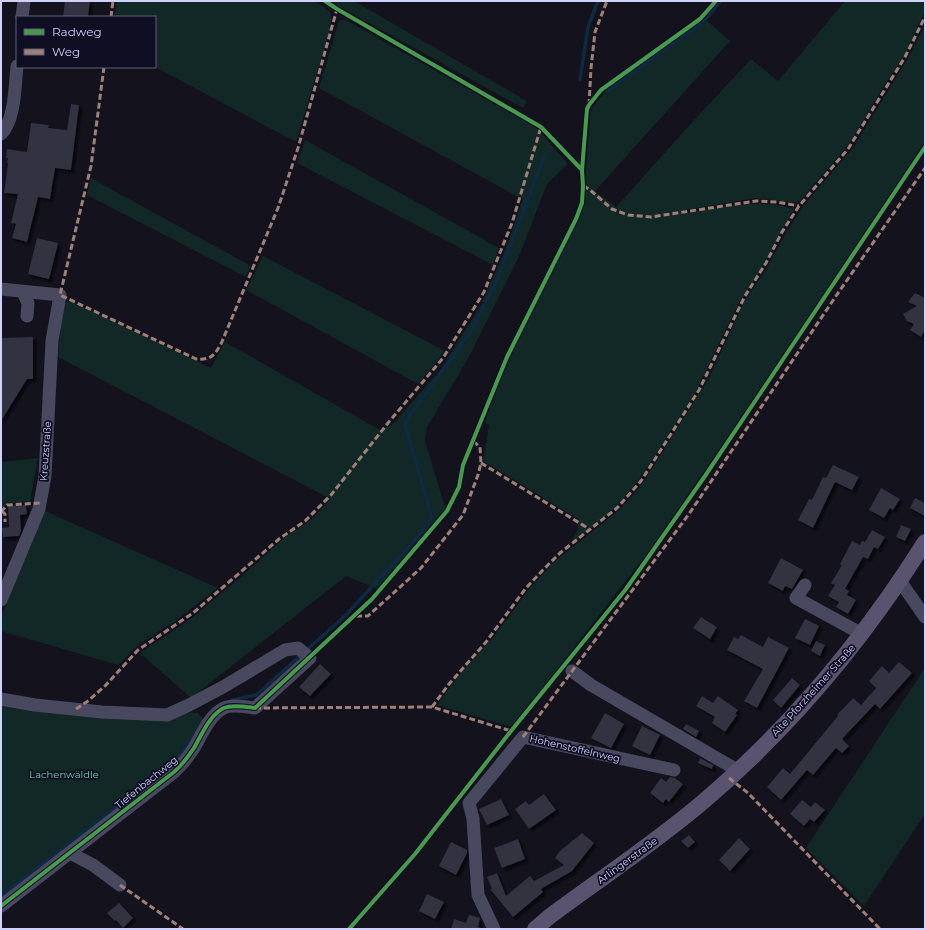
<svg xmlns="http://www.w3.org/2000/svg" width="926" height="930" viewBox="0 0 926 930" font-family="Montserrat,sans-serif">
<style>
.green{fill:#112826}
.lines{fill:none;stroke-linecap:round;stroke-linejoin:round}
.stream{stroke:#0e2942;stroke-width:3.5}
.building{fill:#31303f;filter:url(#shadow)}
.minor{stroke:#48495e;stroke-width:13}
.major{stroke:#5a536f;stroke-width:16}
.quiet{stroke:#9e8076;stroke-width:3;stroke-dasharray:6 3;stroke-linecap:butt}
.cycleway-casing{stroke:#0f0e22;stroke-width:6}
.cycleway{stroke:#469c4c;stroke-width:4}
.labels{text-anchor:middle;stroke-width:3.5;stroke-linejoin:round;paint-order:stroke}
.street-label{font-size:10px;fill:#d0d1fd;stroke:#0f0e22}
.park-label{font-size:10px;fill:#5fdbac;stroke:#0f0e22}
</style>
<defs>
<filter id="shadow"><feDropShadow dx="3" dy="3" stdDeviation="1" flood-color="#0009"/></filter>
</defs>
<rect width="100%" height="100%" fill="#13121d"/>
<!-- green -->
<g class="green">
<path d="M117,1H314C330,12 334,9 330,30L296,142L155,67V17H114Z"/>
<path d="M329,1H354L527,101L523,108Z"/>
<path d="M845,1H925V11L904,57L890,76L853,138L841,154L798,203L756,198L684,210L688,213C723,207 759,198 794,209L764,265L740,301L694,395L639,480L615,508L574,543L572,541L578,529V519L483,461L489,425L485,423L490,405L508,359L584,206L590,113C596,101 603,93 613,85L704,18L730,41L595,191L616,207L685,130L751,59L778,81Z"/>
<path d="M344,19L537,128L568,164L547,184L520,254L469,357L427,427L425,441L446,510L380,590L346,576L191,698L140,653L192,618L241,577L284,538L311,520L329,500L327,497L58,357L63,303L70,301L211,368L225,342L380,430L392,425L441,369L482,303L508,243L523,198L518,197L319,88L339,21Z"/>
<path d="M925,25V143L802,328L653,546L512,727L437,705L455,680L494,636L530,588L554,562L617,512L632,496L644,481L709,378L745,300L765,271L786,233L804,205L853,148L907,60Z"/>
<path d="M305,140L499,248L493,265L297,163Z"/>
<path d="M91,178L251,266L246,277L87,195Z"/>
<path d="M263,256L445,351L418,384L246,290Z"/>
<path d="M38,458L30,502L8,503L1,510V462Z"/>
<path d="M45,511L218,588L174,622L138,645L118,665L1,631V616Z"/>
<path d="M925,668V814L864,906L806,848Z"/>
<path d="M1,701L93,709L198,713L205,721L176,763L1,903Z"/>
</g>
<g class="lines">
<!-- stream -->
<g class="stream">
<path d="M580,80L588,27L598,1"/>
<path d="M607,91L703,22L721,1"/>
<path d="M232,700L256,695L345,616L416,539L432,518L405,425L408,418L469,334L495,285L545,154"/>
<path d="M1,896L175,762L196,732"/>
</g>
</g>
<!-- building -->
<g class="building">
<path d="M65,1H90L88,17H63Z"/>
<path d="M71,104L79,105L71,170L55,168L50,199L38,197L27,242L12,238L16,224L11,223L18,194L4,193L8,163H7L8,158H6L7,149L27,152L31,123L49,125L48,128L67,130Z"/>
<path d="M37,238L58,243L49,279L28,274Z"/>
<path d="M915,293L925,298V330L921,337L910,330L914,324L907,321L903,314L917,306L908,302Z"/>
<path d="M33,337V379H27L1,421V338Z"/>
<path d="M833,465L859,477L852,490L835,482L813,528L798,520L809,499L812,500L823,477L826,478Z"/>
<path d="M881,488L900,499L893,510L890,508L884,518L869,510Z"/>
<path d="M915,498L925,503V516L910,508Z"/>
<path d="M26,505L27,514L20,515L21,531L19,536L3,537L2,528L9,527L8,506Z"/>
<path d="M901,525L911,529L905,541L896,537Z"/>
<path d="M872,530L885,537L878,549L874,547L868,559L863,557L845,589L849,591L847,595L856,600L848,614L836,607L839,602L828,596L835,585L831,583L842,565L840,564L852,541L860,545L862,541L865,542Z"/>
<path d="M781,558L803,570L792,589L785,586L783,591L768,583Z"/>
<path d="M701,617L717,627L710,639L693,628Z"/>
<path d="M805,619L819,626L810,645L795,638Z"/>
<path d="M741,635L763,647L768,637L789,648L757,708L744,701L763,669L727,650L734,637L738,639Z"/>
<path d="M816,641L825,645L820,656L811,651Z"/>
<path d="M899,662L912,673L880,709L875,704L842,739L849,746L842,753L836,748L813,775L807,770L781,800L767,787L783,768L790,774L838,716L837,715L853,698L861,705L876,688L869,681L882,666L889,673Z"/>
<path d="M320,664L331,674L310,696L299,687Z"/>
<path d="M792,678L800,685L781,708L773,700Z"/>
<path d="M702,696L713,703L718,696L738,710L735,714L737,715L725,732L712,723L715,717L696,706Z"/>
<path d="M605,713L624,724L611,748L591,738Z"/>
<path d="M686,724L699,731L696,737L683,729Z"/>
<path d="M642,726L660,735L650,755L632,746Z"/>
<path d="M700,758L713,765L712,769L698,763Z"/>
<path d="M670,777L675,778L683,784L669,802L666,799L663,803L650,793L661,778L666,782Z"/>
<path d="M544,794L556,810L529,829L515,809L526,801L529,805Z"/>
<path d="M501,799L509,815L487,825L479,809Z"/>
<path d="M802,800L811,807L815,802L825,810L814,822L810,819L804,826L790,814Z"/>
<path d="M582,833L594,843L572,871L541,889L543,892L513,917L490,889H492L487,877L497,873L506,896L530,876L534,881L564,865L555,858L560,851Z"/>
<path d="M689,835L695,842L688,848L681,841Z"/>
<path d="M739,838L750,849L730,871L719,860Z"/>
<path d="M518,839L525,859L502,868L494,848Z"/>
<path d="M451,842L467,850V853L456,875L439,866Z"/>
<path d="M427,894L444,902L435,919L419,911Z"/>
<path d="M119,903L133,918L123,928L116,920L115,921L107,913Z"/>
<path d="M469,915L480,918L478,927L480,928V929H451L454,919L466,923Z"/>
</g>
<g class="lines">
<!-- minor -->
<g class="minor">
<path d="M22,17L24,1"/>
<path d="M1,134C15,121 15,85 17,66"/>
<path d="M1,289L60,295L52,341L45,476L39,509L1,600"/>
<path d="M23,292L28,303L27,316"/>
<path d="M900,581L925,617"/>
<path d="M805,585L796,598L862,634"/>
<path d="M572,671L591,685L737,770"/>
<path d="M1,699L35,705L102,712L167,715L189,705L223,687L285,650L298,648L310,658L255,708C246,707 232,704 224,708C210,714 201,736 194,748C188,757 182,765 174,772L1,906"/>
<path d="M70,853L93,865L120,885"/>
<path d="M494,929L478,895L473,819L469,803L523,737L674,770"/>
</g>
<!-- major -->
<path class="major" d="M535,929L549,917C601,878 655,843 704,801C791,727 864,639 925,542"/>
<!-- quiet -->
<g class="quiet">
<path d="M111,17L113,1"/>
<path d="M104,67L91,166L60,295L196,359C211,360 214,356 221,344L278,208L298,148L337,9"/>
<path d="M589,105L591,68L595,32L607,1"/>
<path d="M583,186L589,189L612,209L628,215L651,217L756,201L777,202L799,206"/>
<path d="M481,463L586,527L590,531"/>
<path d="M2,511L5,514V522"/>
<path d="M1,512L7,505L40,503"/>
<path d="M356,616H368L421,568L463,515L478,475L481,463L480,447L473,441"/>
<path d="M432,707L449,684L486,642L526,588L542,571L560,553L617,508L641,481L699,390L745,296L766,263L782,232L799,206L848,149L905,57L925,17"/>
<path d="M255,708L432,707L511,731"/>
<path d="M76,709L88,701L105,686L138,650L193,613L279,539L305,521L331,495L388,423L443,358L484,292L512,223L541,127"/>
<path d="M523,737L689,514L836,296L925,168"/>
<path d="M729,778L748,793L880,929"/>
<path d="M120,885L183,929"/>
</g>
<!-- cycleway casing -->
<g class="cycleway-casing">
<g id="cycleway">
<path d="M325,1L337,9L541,127L582,170"/>
<path d="M1,906L174,772C182,765 188,757 194,748C201,736 210,714 224,708C232,704 246,707 255,708L372,599L447,511L459,487L463,465L507,357L576,219L582,203L583,186L582,170L587,109L589,105L601,90L700,19L716,1"/>
<path d="M349,929L415,854L511,731L626,589L705,476L925,147"/>
</g>
</g>
<!-- cycleway -->
<use href="#cycleway" class="cycleway"/>
</g>
<g class="labels">
<!-- street labels -->
<g class="street-label">
<text transform="translate(45 451) rotate(-86)" y="4">Kreuzstraße</text>
<text transform="translate(813 690) rotate(-48)" y="4">Alte Pforzheimer Straße</text>
<text transform="translate(575 748) rotate(13)" y="4">Hohenstoffelnweg</text>
<text transform="translate(146 782) rotate(-39)" y="4">Tiefenbachweg</text>
<text transform="translate(627 860) rotate(-36)" y="4">Arlingerstraße</text>
</g>
<!-- park labels -->
<g class="park-label">
<text x="64" y="778">Lachenwäldle</text>
</g>
</g>
<!-- border -->
<rect width="926" height="930" fill="none" stroke="#d0d1fd" stroke-width="4"/>
<!-- legend -->
<rect x="16" y="16" width="140" height="52" fill="#0f0e22" stroke="#5c5c7a"/>
<rect x="24" y="29" width="20" height="6" fill="#469c4c" stroke="#5c5c7a"/>
<text x="52" y="36" font-size="12" fill="#d0d1fd">Radweg</text>
<rect x="24" y="49" width="20" height="6" fill="#9e8076" stroke="#5c5c7a"/>
<text x="52" y="56" font-size="12" fill="#d0d1fd">Weg</text>
</svg>
